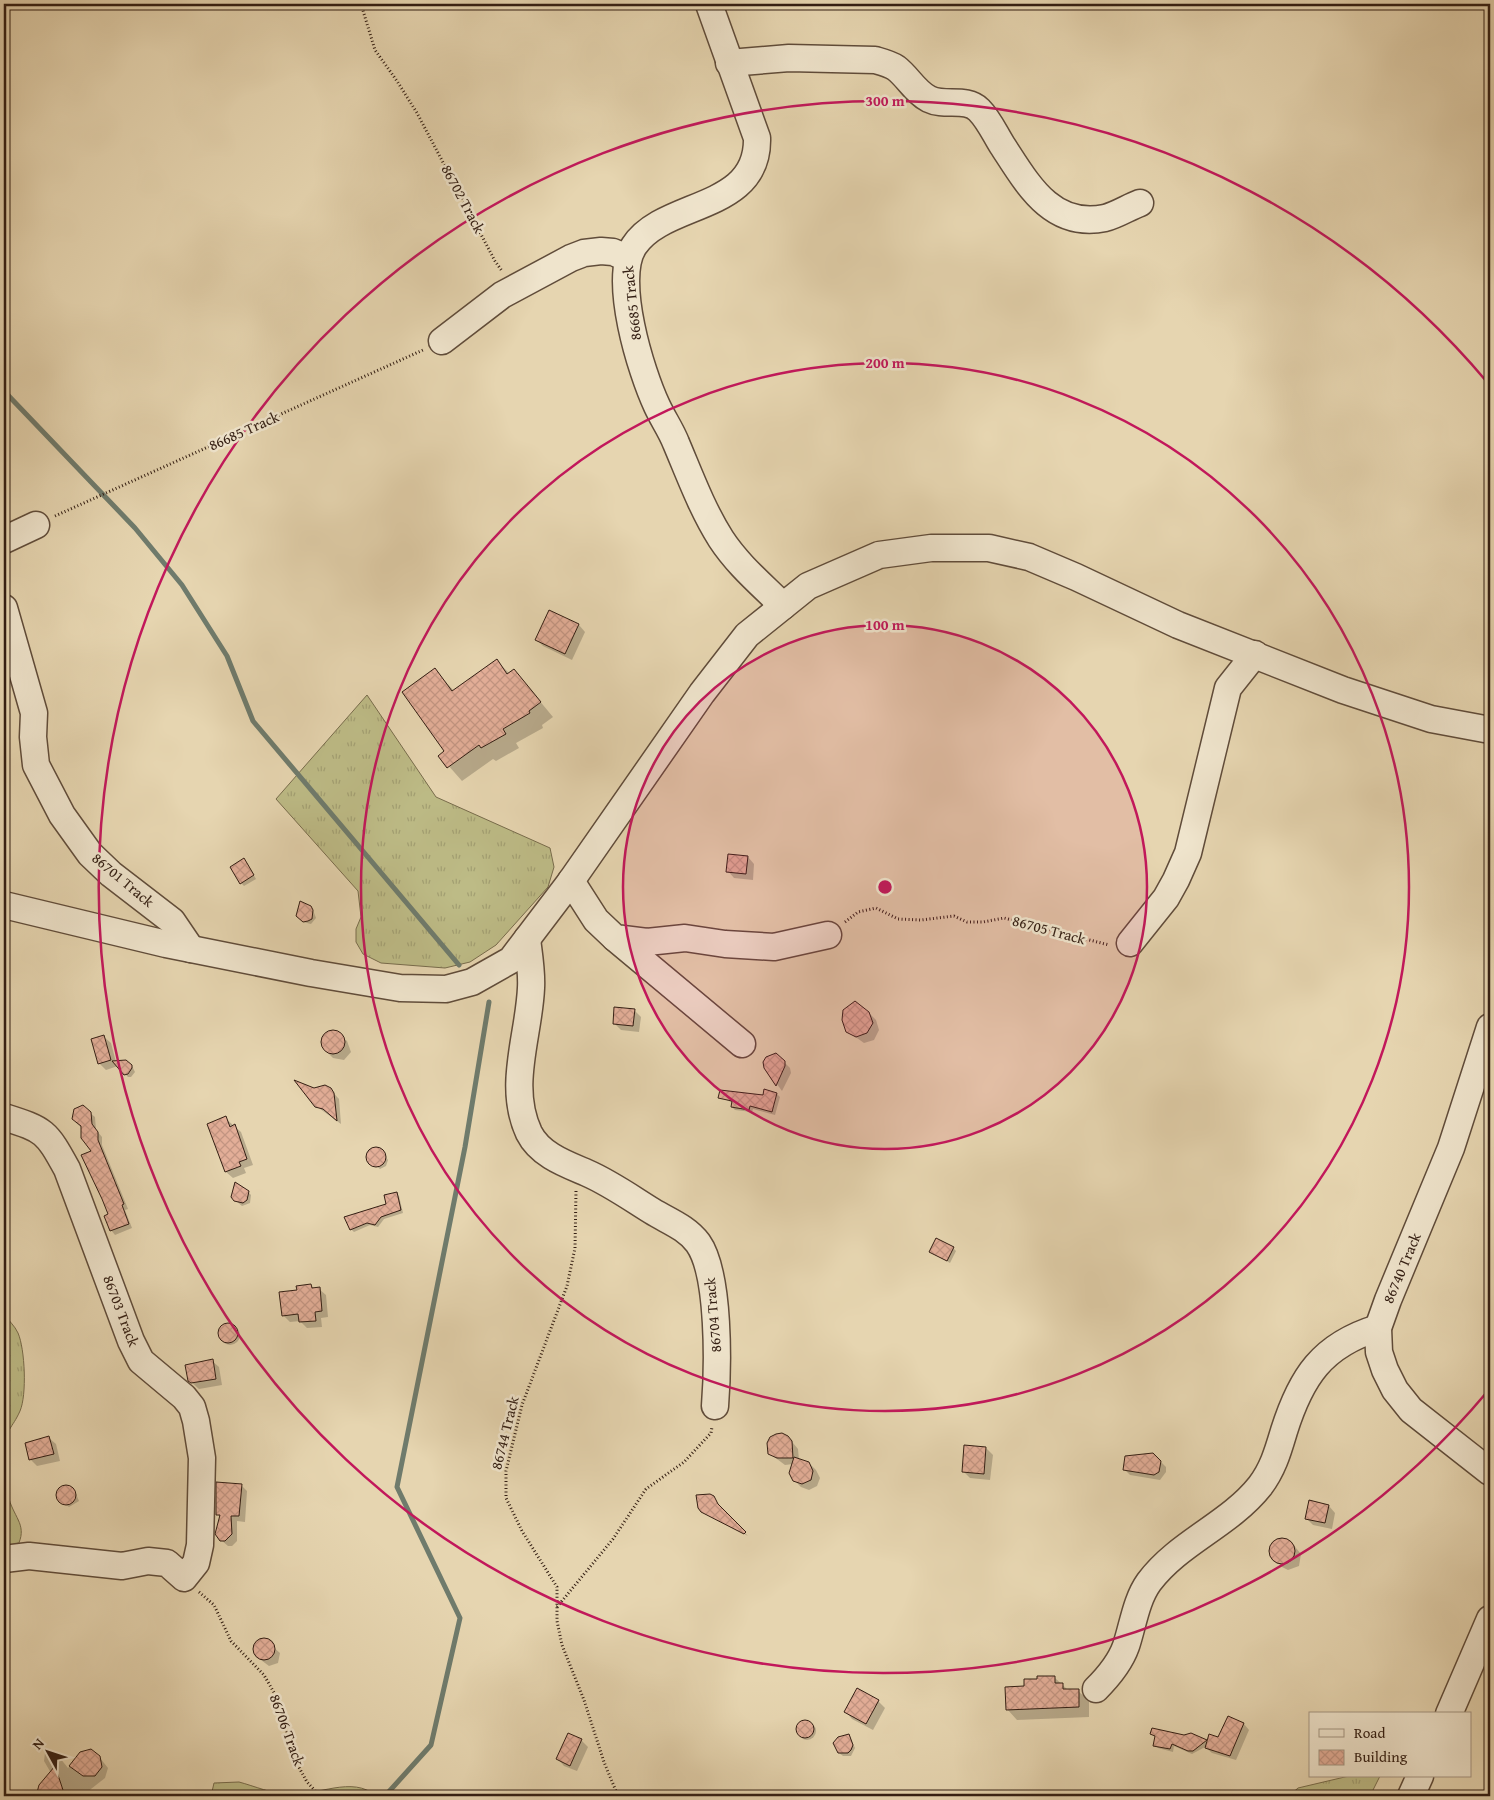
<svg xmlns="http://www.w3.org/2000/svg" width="1494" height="1800" viewBox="0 0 1494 1800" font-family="'Gentium Book Plus',serif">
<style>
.grass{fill:url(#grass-tufts);stroke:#786c4c}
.shadow{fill:#0003}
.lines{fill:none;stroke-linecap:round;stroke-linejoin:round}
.stream{stroke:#6f7b6c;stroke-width:5}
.building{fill:url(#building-cross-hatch);stroke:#331e13}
.minor-casing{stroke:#604c3a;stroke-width:29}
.path{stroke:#331e13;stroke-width:3;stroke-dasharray:1 2.5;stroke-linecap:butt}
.minor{stroke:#efe4cc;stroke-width:26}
.ring{fill:none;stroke:#c2185b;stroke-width:2.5}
.labels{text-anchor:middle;stroke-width:5;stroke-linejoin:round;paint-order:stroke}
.street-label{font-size:15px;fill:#331e13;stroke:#efe4cc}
.centre{fill:#c2185b;stroke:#efe4cc;stroke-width:2.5}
.ring-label{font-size:15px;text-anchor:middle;font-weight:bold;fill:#c2185b;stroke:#efe4cc;stroke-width:5;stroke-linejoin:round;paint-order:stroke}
</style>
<defs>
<pattern id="grass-tufts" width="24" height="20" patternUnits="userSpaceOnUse" patternTransform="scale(1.25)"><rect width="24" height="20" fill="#bdbb86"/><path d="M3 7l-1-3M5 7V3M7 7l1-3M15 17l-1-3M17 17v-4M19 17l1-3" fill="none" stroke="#a3a073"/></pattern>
<pattern id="building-cross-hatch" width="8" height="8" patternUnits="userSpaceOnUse" patternTransform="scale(1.25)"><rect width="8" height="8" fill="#e3ae98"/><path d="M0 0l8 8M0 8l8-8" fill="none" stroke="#c39582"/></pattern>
</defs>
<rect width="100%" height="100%" fill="#e6d5b0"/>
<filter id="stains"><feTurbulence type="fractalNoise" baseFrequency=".004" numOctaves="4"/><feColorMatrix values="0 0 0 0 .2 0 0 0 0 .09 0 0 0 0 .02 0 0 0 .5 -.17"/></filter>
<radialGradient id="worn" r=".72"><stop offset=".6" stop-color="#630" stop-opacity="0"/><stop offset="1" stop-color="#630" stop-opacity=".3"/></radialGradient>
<!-- grass -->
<g class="grass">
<path d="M367,695L436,797L550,848L554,867L548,887L496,945L470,962L445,968L381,963L363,954L356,942V929L361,917L358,891L276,799Z"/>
<path d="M4,1314C8,1320 15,1326 18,1333C25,1349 27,1395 20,1411C12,1429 6,1428 4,1450Z"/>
<path d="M4,1460C6,1473 6,1487 9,1499C15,1519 28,1526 17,1547L4,1551Z"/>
<path d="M1349,1776H1380L1370,1796H1289L1298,1788Z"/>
<path d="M239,1782C254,1786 273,1794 289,1795C316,1796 353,1775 376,1796H211L214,1783Z"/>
</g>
<!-- shadow -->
<g class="shadow">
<path d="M550,611L579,625L585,632L572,660L543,646L536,639Z"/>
<path d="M496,660L510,674L514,670L553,717L542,725L543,728L516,743L519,748L496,761L493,759L462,781L440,756L446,751L435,670L454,691Z"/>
<path d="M748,857L754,864L753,880L734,878L728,871Z"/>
<path d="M247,863L256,879L244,886L241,883Z"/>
<path d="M300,902L313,910L316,918L311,924L303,922L300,919L297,911Z"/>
<path d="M634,1010L641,1017L639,1032L621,1030L614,1023Z"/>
<path d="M869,1013L876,1020L879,1030L874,1040L864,1043L847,1031Z"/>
<path d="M335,1032L347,1041L351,1052L344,1060L333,1058L326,1051L322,1041L325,1036Z"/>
<path d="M104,1037L111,1043L116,1062L126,1061L132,1066L135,1072L131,1077H128L118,1066L106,1070L99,1063Z"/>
<path d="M784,1062L790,1068L791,1073L782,1091L765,1068Z"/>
<path d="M330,1089L339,1099L341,1124L316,1106L314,1090Z"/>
<path d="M777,1094L780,1097L775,1115L753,1109L752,1112L735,1110L732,1107L733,1103L720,1097Z"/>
<path d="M74,1110L90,1113L95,1117L96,1130L102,1137V1145L128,1209L125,1210L132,1228L115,1235L111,1230L109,1215L92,1152L82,1128L76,1123L73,1114Z"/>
<path d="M225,1118L241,1132L253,1165L244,1168L246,1173L233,1178L226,1172L208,1124Z"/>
<path d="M374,1149L381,1150L388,1160L386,1166L380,1169L368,1160V1153Z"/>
<path d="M248,1192L251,1195L250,1203L242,1206L235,1200Z"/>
<path d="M396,1193L399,1196L403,1213L384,1219L378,1227L370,1225L354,1232L351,1229L387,1205Z"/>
<path d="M953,1248L956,1251L950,1263L931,1252Z"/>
<path d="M311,1286L315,1289H319L326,1295L328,1317L321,1318L322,1327L307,1328L300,1321L290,1322L283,1315L298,1291Z"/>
<circle cx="230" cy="1335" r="10"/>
<path d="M212,1361L219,1367L222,1385L199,1389L189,1380Z"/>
<path d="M788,1437L798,1449L799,1460L809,1463L816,1470L820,1478L817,1486L809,1490L801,1487L794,1480L793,1464L785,1465L769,1453Z"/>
<path d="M49,1438L56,1444L60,1461L37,1466L31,1460L26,1444Z"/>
<path d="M986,1448L993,1455L990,1480L970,1478L963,1471Z"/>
<path d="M1161,1462L1166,1467V1472L1160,1480L1130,1475L1125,1470Z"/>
<path d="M241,1485L247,1491L245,1522L237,1521V1541L232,1546H228L221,1540V1518L217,1514Z"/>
<path d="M67,1486L76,1494L79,1501L69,1507L59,1500L57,1494L60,1488Z"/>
<path d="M714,1497L720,1508L748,1536L702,1511Z"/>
<path d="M1329,1506L1335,1513L1332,1529L1313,1525L1306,1518Z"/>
<path d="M1285,1539L1291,1542L1301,1554L1299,1566L1288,1570L1282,1567L1271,1555L1273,1543Z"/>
<path d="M265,1640L280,1653L278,1663L269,1666L257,1657L254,1647L256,1643Z"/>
<path d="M1054,1677L1069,1691H1078L1089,1701V1717L1017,1720L1007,1709L1038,1680Z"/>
<path d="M857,1690L878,1701L885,1708L873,1730L852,1719L846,1712Z"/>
<path d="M1229,1718L1244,1724L1249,1730L1236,1760L1212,1753L1205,1747L1192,1754L1174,1746L1173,1752L1158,1748L1155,1745L1156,1737L1152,1734L1184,1736L1191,1734L1208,1743L1219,1738Z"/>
<circle cx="807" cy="1731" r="9"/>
<path d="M849,1735L855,1748L851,1756H843L839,1753Z"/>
<path d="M581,1740L588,1747L577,1771L564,1766L558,1759Z"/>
<path d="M48,1751L56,1753L68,1768L81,1753H96L108,1768L105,1778L82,1796H41L51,1773L44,1761L45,1753Z"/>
</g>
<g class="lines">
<!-- stream -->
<g class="stream">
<path d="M4,391L135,528L182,585L227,656L253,721L459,965"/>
<path d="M385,1796L431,1745L460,1618L397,1487L465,1147L489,1002"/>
</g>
</g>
<!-- building -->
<g class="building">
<path d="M549,610L579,624L565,654L535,640Z"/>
<path d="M497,659L507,674L514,669L541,702L529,711L530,713L503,729L506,734L481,748L479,745L447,768L438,756L444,751L402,692L435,668L452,691Z"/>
<path d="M728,854L748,856L746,874L726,872Z"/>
<path d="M244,858L254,875L240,884L230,867Z"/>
<path d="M300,901L311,906L313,910L312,919L308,921L303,922L296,916Z"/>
<path d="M855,1001L869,1012L873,1023L867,1033L856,1037L846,1032L842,1020L843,1010Z"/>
<path d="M614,1007L635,1009L633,1026L613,1024Z"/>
<circle cx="333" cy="1042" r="12"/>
<path d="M104,1035L111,1060L98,1064L91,1039Z"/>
<path d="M776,1053L785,1061V1066L776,1086L764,1068L763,1062L766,1057Z"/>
<path d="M126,1060L132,1065V1068L128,1074L124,1075L112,1061Z"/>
<path d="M294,1080L314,1088L325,1085L331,1088L334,1093L337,1121L323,1109L315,1107Z"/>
<path d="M764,1089L777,1093L772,1112L750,1106L749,1110L731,1107L732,1101L718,1098L720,1090L763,1095Z"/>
<path d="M83,1105L91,1112L92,1124L98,1132V1140L124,1204L122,1205L129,1224L110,1231L104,1216L108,1214L102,1199L81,1155L91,1151L81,1138V1126L72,1119L74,1109Z"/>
<path d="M226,1116L230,1127L235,1124L247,1159L239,1162L241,1166L225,1172L207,1124Z"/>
<circle cx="376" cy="1157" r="10"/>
<path d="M235,1182L249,1191L247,1200L243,1203L234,1201L231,1197Z"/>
<path d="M397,1192L401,1210L381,1217L375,1225L367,1223L350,1230L344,1217L386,1204L384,1195Z"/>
<path d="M936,1238L954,1247L947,1261L929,1252Z"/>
<path d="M311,1284L312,1288L320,1287L322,1311L315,1312L316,1321L299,1322L298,1314L282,1316L279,1292L297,1290L296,1286Z"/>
<circle cx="228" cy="1333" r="10"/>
<path d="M213,1359L216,1379L191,1383L188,1381L185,1365Z"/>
<path d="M782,1433L788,1436L792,1441L793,1458H777L768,1454L767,1443L770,1437L776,1434Z"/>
<path d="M49,1436L54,1454L29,1460L25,1443Z"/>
<path d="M964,1445L986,1447L984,1474L962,1472Z"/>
<path d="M1153,1453L1161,1461L1159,1472L1154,1475L1123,1470L1125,1456Z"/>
<path d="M794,1457L809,1462L813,1471L811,1480L802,1484L793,1481L789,1473Z"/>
<path d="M216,1482L242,1484L239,1516H231L232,1534L225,1541H220L215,1534L220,1515H216Z"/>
<circle cx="66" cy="1495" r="10"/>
<path d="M710,1494L714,1496L718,1504L746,1532L744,1534L701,1512L698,1508L696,1495Z"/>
<path d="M1309,1500L1329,1505L1325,1523L1305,1519Z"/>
<circle cx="1282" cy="1551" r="13"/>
<circle cx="264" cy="1649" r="11"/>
<path d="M1037,1676H1055V1683H1063V1689H1079V1707L1006,1710L1005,1687L1024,1686V1679H1037Z"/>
<path d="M857,1688L879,1700L866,1724L844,1712Z"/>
<path d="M1228,1716L1244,1723L1230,1756L1205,1748L1209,1734L1218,1737Z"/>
<circle cx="805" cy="1729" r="9"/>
<path d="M1152,1728L1184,1735L1191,1733L1207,1740L1193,1751H1188L1172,1744L1170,1749L1153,1746L1155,1736L1150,1734Z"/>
<path d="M568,1733L582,1739L570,1766L556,1759Z"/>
<path d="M849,1734L853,1745L851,1750L848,1753H838L833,1743L838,1737Z"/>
<path d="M91,1749L100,1756L102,1767L95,1776H83L69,1766L80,1752Z"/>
<path d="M55,1766L65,1796H36L39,1785Z"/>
</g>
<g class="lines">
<!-- minor casing -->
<g class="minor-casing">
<g id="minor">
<path d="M709,4L757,138C759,212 664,200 634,246C612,279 641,372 657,406C663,419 671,430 676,443C690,476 702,509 721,539C738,565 761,584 783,606"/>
<path d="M729,63L789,58L875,60C882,62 890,64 896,68C908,77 915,92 929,99C945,107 966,97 979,110C989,120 995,134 1002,145C1027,183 1051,229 1105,218C1117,215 1129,207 1140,203"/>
<path d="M442,341L502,295L571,258L584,253L601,251L613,252L627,258"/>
<path d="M4,540L36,525"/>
<path d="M4,608L34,713L33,737L36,765L62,815L90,854L111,874L172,921L191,949"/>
<path d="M571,881L596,920L615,938L647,942L685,938L725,944L774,947L828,935"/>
<path d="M4,905L166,944L311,973L400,988L446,989L472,982L511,960L571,881L702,693L747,635L808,586L879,555L931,548H989L1029,557L1076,577L1178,625L1343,690L1431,719L1490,730"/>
<path d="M615,938L742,1044"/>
<path d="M527,939C529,955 532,972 531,988C529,1036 507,1086 529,1133C540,1155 566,1164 587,1173C610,1183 631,1198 652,1211C668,1221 686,1227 698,1243C720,1274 718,1368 715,1406"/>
<path d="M1130,943L1166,898L1176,880L1188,853L1228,688L1255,654"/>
<path d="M1490,1027L1451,1148L1388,1300L1378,1328L1379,1352L1385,1370L1395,1390L1411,1410L1490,1472"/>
<path d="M4,1117C45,1130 46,1131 67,1169L131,1341L141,1361L184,1397L192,1407L196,1421L202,1458L200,1545L196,1563L184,1578L167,1563L148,1561L122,1566L29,1556L4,1559"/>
<path d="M1096,1689C1108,1677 1120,1663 1126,1646C1133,1625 1136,1600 1149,1582C1179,1542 1229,1525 1260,1486C1273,1469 1278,1451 1284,1431C1301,1377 1322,1345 1378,1328"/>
<path d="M1449,1714L1490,1619"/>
<path d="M1411,1796L1420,1776"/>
</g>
</g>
<!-- path -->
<g class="path">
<path d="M361,4L375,50L397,81L417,113L495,261L502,271"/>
<path d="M55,516L423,350"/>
<path d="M845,922L858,912L876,908L898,919L921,920L954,916L967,922H983L1004,918L1109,945"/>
<path d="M576,1191L575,1248L567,1286L522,1405L506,1471V1498L522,1531L557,1587V1621L562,1645L584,1700L604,1762L618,1796"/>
<path d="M199,1592L214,1605L231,1641L264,1675L276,1696L296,1762L307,1782L320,1796"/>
<path d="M557,1607L613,1539L646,1489L684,1462L711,1433L712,1427"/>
</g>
<!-- minor -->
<use href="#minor" class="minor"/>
</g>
<!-- distance rings -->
<circle cx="885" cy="887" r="262" fill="#c2185b" fill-opacity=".12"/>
<g class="ring">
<circle cx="885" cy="887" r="262"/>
<circle cx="885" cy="887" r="524"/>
<path d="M1487 1392A786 786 0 1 1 1487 382"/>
</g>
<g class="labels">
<!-- street labels -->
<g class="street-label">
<text transform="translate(463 199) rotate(62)" y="5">86702 Track</text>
<text transform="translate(632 303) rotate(-96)" y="5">86685 Track</text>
<text transform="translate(244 431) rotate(-24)" y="5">86685 Track</text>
<text transform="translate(123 880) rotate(40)" y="5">86701 Track</text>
<text transform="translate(1049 930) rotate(15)" y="5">86705 Track</text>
<text transform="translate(1402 1268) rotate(-67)" y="5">86740 Track</text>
<text transform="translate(121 1311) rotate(69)" y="5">86703 Track</text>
<text transform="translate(713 1315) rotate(-95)" y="5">86704 Track</text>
<text transform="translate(505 1433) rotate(-76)" y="5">86744 Track</text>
<text transform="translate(287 1730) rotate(70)" y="5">86706 Track</text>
</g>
</g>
<circle cx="885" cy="887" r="8" class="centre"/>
<g class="ring-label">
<text x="885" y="106">300 m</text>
<text x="885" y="368">200 m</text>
<text x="885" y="630">100 m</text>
</g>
<!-- margin -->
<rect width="1494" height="1800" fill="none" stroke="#e6d5b0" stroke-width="20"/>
<rect x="5" y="5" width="1484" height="1790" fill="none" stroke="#331e13" stroke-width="2.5"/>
<rect x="10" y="10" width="1474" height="1780" fill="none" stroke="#331e13"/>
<!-- legend -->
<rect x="1309" y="1712" width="162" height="65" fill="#efe4cc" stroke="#a49582"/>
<rect x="1319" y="1729" width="25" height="8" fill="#efe4cc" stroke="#a49582"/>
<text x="1354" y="1738" font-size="15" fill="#331e13">Road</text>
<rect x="1319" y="1750" width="25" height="15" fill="url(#building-cross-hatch)" stroke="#a49582"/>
<text x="1354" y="1762" font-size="15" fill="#331e13">Building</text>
<!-- north arrow -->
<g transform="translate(48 1752) rotate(310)" stroke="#efe4cc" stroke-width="4" paint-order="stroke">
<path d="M0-4L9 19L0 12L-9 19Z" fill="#331e13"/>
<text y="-8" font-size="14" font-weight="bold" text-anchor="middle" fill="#331e13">N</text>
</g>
<rect width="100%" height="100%" filter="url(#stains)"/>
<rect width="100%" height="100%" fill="url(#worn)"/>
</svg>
